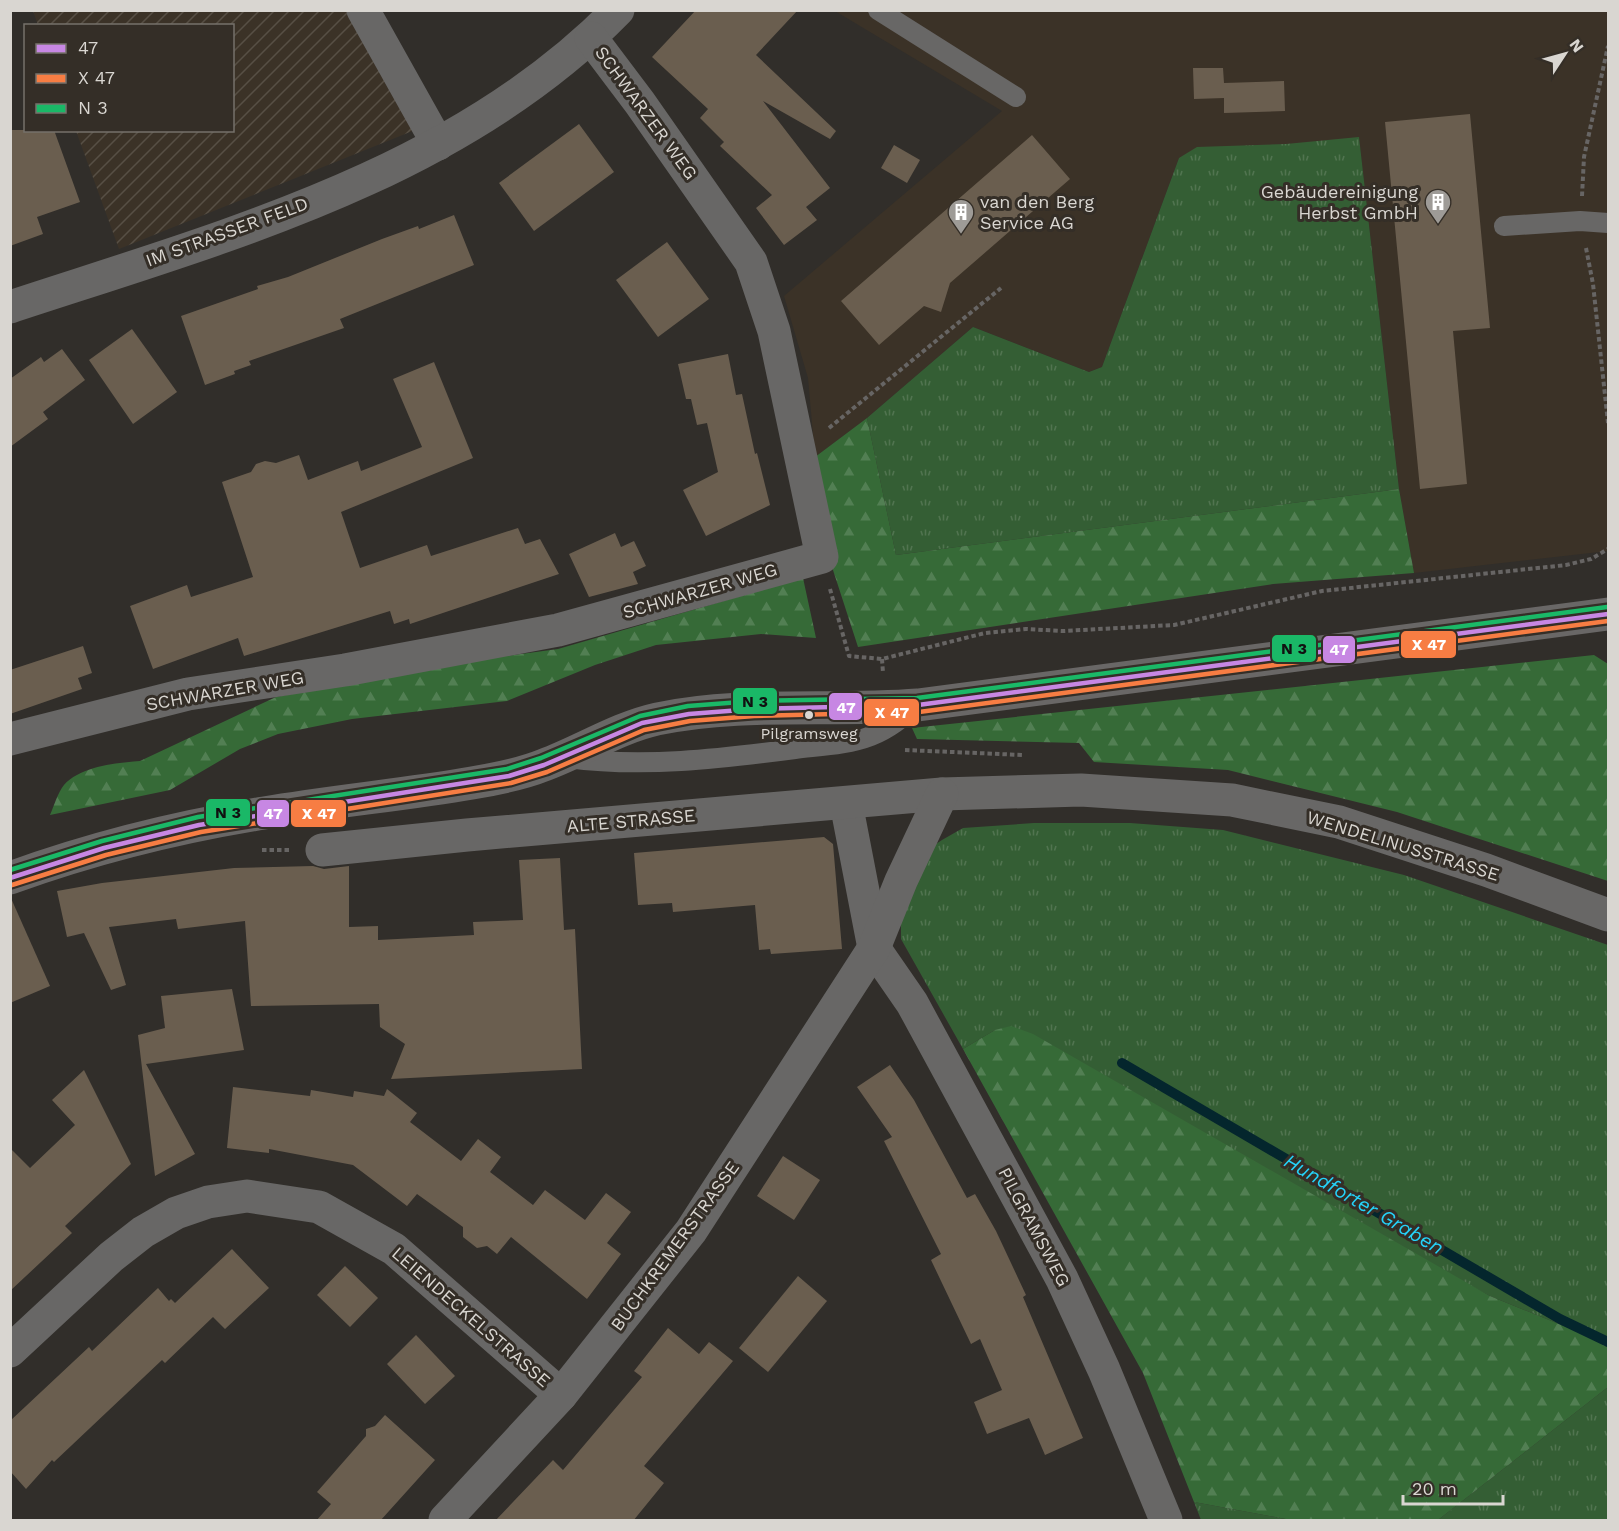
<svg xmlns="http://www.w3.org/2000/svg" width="1619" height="1531" viewBox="0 0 1619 1531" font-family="'Work Sans',sans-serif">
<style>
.built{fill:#3b3227}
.industrial{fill:url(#industrial-furrows)}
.grass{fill:url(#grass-tufts)}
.forest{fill:url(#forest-firs)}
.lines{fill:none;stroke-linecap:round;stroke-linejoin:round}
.stream{stroke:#04262d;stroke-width:10}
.building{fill:#6a5e4f}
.path{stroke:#676564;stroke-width:4;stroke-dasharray:4.5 3;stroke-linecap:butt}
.lane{stroke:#686766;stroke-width:20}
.street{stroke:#686766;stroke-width:33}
.primary{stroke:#696766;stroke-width:33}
.bus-1-casing{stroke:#342e27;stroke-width:9}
.bus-2-casing{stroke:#342e27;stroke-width:9}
.bus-3-casing{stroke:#342e27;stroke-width:9}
.bus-1{stroke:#c787e3;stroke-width:4.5}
.bus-2{stroke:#f77d43;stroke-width:4.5}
.bus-3{stroke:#1ab867;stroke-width:4.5}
.bus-dot{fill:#d9d6d1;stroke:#342e27;stroke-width:2}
.labels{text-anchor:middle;stroke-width:6;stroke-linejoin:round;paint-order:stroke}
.bus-label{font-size:16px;fill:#d9d6d1;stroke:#342e27}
.street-label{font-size:18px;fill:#d9d6d1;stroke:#342e27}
.poi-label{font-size:18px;fill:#d9d6d1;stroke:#342e27;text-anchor:end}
.water-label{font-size:20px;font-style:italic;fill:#25d2f8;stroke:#342e27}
.line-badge{stroke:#342e27;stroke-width:2}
.badge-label{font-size:16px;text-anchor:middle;font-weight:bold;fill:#fff}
.pale-badge-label{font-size:16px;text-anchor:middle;font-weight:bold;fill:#111}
</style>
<defs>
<pattern id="industrial-furrows" width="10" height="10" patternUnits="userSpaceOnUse" patternTransform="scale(1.5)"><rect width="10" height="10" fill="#3b3227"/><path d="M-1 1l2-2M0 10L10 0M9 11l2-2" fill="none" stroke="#574f45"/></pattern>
<pattern id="grass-tufts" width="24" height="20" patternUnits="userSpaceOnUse" patternTransform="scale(1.5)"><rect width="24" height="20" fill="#345e34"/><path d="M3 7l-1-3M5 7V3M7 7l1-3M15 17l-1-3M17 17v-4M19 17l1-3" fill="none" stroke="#517450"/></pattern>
<pattern id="forest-firs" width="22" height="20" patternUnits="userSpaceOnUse" patternTransform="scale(1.5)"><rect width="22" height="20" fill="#366a37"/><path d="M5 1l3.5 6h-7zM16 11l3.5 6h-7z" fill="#527f53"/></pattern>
</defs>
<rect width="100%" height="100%" fill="#312e2a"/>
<!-- built -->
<path class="built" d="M835,11H1608V551L1414,573L1399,489L1359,138L1179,158L1102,367L1089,372L973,327L867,418L815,457L808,378L784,296L1002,111Z"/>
<!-- industrial -->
<path class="industrial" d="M33,11H367L415,130L119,249L76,131L232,130V26L38,25Z"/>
<!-- grass -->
<g class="grass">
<path d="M1359,137L1399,489L896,555L867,418L973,327L1089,372L1102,367L1179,158L1197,147L1286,144Z"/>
<path d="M1034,823H1130L1223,830L1404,875L1608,945V1344L1490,1296L995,1030L963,1049L901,939V916L927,850L942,840L963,828Z"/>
<path d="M1608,1387V1520H1438Z"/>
<path d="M1194,1502L1291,1520H1201Z"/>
</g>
<!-- forest -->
<g class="forest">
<path d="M867,418L896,555L1399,489L1414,573L1273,584L858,647L833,570L815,457Z"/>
<path d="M803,578L816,638L761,634L656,645L595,665L507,701L352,719L278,734L240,749L170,790L50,815C54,806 58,792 64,785C81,766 116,763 140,761L276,697L475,660L558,649Z"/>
<path d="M1594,655L1608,664V881L1397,812L1228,770L1094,762L1079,743L917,739L912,728Z"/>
<path d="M1011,1026L1033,1034L1490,1296L1608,1344V1387L1438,1520H1291L1194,1502L1143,1373L963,1049L995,1030Z"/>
</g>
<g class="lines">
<!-- stream -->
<path class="stream" d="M1122,1063L1560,1319L1608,1342"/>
</g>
<!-- building -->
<g class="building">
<path d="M696,10H798L756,55L836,131L830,139L763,101L830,188L806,207L817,220L784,245L756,208L772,195L720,146L724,142L700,118L708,109L652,57Z"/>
<path d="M1193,68H1223L1224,83L1284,81L1285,111L1224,113V98L1194,99Z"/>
<path d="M1470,114L1490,328L1453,331L1467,484L1420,489L1385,122Z"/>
<path d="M579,124L614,172L534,231L499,183Z"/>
<path d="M10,130H54L80,202L37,217L43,234L10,246Z"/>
<path d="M1032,135L1070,179L950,283L941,312L924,306L879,345L841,301Z"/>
<path d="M894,145L920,160L907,183L881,168Z"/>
<path d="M454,215L474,265L340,319L344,328L249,361L251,365L234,371L235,374L205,385L181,316L258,289L257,286L288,277L382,239L418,226L419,229Z"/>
<path d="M667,242L709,299L658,337L616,280Z"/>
<path d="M132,329L177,392L133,424L89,360Z"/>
<path d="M62,349L85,380L43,412L48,419L10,447V379L41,357L44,362Z"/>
<path d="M728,354L736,395L742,394L755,454L757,453L770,505L706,536L683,490L718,472L707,423L697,425L691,399H686L678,364Z"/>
<path d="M434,362L473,458L341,512L360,568L427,545L431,556L518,528L525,544L540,539L559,574L410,624L409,619L394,624L390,611L244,656L238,638L153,669L130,606L187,585L191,597L253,577L222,482L251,472L256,464L265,461L276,463L299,455L308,480L358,461L361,471L422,447L393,379Z"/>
<path d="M615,533L621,547L634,541L646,566L633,572L638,584L589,597L569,554Z"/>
<path d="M83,646L92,673L78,678L82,689L10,714V670Z"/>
<path d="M824,837L833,844L842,949L771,954L770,949L759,950L755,905L673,912L672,903L638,905L634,853Z"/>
<path d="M560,858L564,930L575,929L582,1069L391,1079L405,1044L380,1027L379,1004L251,1006L245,921L178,929L176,919L109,927L126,985L111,990L84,933L67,937L57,891L102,883L234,868L313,866L324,869L349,866V927L378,926V940L474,935L473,922L523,920L519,860Z"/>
<path d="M10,896L50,986L10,1003Z"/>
<path d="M232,989L244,1050L146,1064L195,1154L155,1176L138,1035L165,1028L161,996Z"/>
<path d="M890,1065L914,1100L967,1198L975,1194L996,1231L1026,1295L1023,1297L1083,1438L1045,1455L1029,1418L987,1434L974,1402L1002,1390L980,1339L971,1344L931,1260L941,1254L884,1141L892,1137L857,1087Z"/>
<path d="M84,1070L131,1164L65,1226L72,1233L10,1291V1148L30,1168L75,1125L52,1100Z"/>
<path d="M233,1087L310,1096L311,1090L353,1097L354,1091L384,1096L387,1089L417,1113L410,1122L461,1161L478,1139L501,1157L490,1172L533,1205L545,1190L585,1220L606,1193L631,1212L607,1243L621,1254L587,1299L511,1237L497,1254L487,1246L477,1248L463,1237V1227L417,1194L407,1206L353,1165L269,1149V1153L227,1148Z"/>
<path d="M783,1156L820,1180L794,1220L757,1196Z"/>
<path d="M232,1249L269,1288L225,1329L213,1317L165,1363L162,1360L54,1462L52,1460L26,1489L10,1471V1421L89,1347L92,1351L158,1288L169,1301L171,1299L175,1303Z"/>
<path d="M345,1266L378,1298L350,1327L317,1295Z"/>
<path d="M798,1276L827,1301L768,1372L739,1348Z"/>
<path d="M668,1328L699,1354L709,1342L733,1361L644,1466L664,1483L633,1521H495L553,1460L563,1470L642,1377L634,1371Z"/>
<path d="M416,1335L455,1376L425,1404L387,1364Z"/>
<path d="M385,1415L435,1460L380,1521H316L331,1504L317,1492L366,1436V1429L375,1426Z"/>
</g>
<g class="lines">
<!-- path -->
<g class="path">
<path d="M1582,196L1584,157L1608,46"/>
<path d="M1586,248L1593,284L1608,423"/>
<path d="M829,428L1001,288"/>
<path d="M830,589L849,656L882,659L985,633L1026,629L1063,631L1174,625L1322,591L1566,565L1591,559L1608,549"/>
<path d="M882,659L883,673"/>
<path d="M905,750L1023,755"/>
<path d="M262,850H291"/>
</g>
<!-- lane -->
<g class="lane">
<path d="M878,10L1016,97"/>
<path d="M1504,226L1580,221L1608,223"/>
<path d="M568,758C643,768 719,759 795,749C819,746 848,745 871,736C889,729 902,718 916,706"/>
</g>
<!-- street -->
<g class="street">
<path d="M363,10L438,144"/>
<path d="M10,307C222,237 457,175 618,10"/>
<path d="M10,739L188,694L345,670L558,630L822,557L774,331L751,262L640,103L591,38"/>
<path d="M846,803L874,948L912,1003L1062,1279L1104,1370L1166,1520"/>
<path d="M322,850L467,835L942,794L1081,790L1232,800L1339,822L1486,870L1608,915"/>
<path d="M10,1351L111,1257L143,1232L176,1213L208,1202L247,1196L319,1207L394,1249L561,1395"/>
<path d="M445,1520L561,1395L691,1231L874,948L901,881L942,794"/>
</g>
<!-- primary -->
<path class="primary" d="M10,878C93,848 177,827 264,813C333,801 403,795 472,783C496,779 522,774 544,765C582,751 617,728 657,719C742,701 831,712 918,705L1608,614"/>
<!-- bus-1 casing -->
<g class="bus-1-casing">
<path id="bus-1" d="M10,878L104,848L199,825L509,776L544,765L642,723L689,714L754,709L918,705L1608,614"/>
</g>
<!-- bus-2 casing -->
<g class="bus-2-casing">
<path id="bus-2" d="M12,885L106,855L201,832L511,783L547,772L644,730L690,721L754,716L919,712L1608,621"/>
</g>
<!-- bus-3 casing -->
<g class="bus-3-casing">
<path id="bus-3" d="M10,870L102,841L198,817L507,769L541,758L640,716L688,706L754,701L917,698L1607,607"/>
</g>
<!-- bus-1 -->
<use href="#bus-1" class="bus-1"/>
<!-- bus-2 -->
<use href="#bus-2" class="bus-2"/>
<!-- bus-3 -->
<use href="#bus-3" class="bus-3"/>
</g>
<!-- icons -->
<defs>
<g id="building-pin" transform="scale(1.35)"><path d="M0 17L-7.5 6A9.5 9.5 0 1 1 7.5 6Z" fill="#9e9b97" stroke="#342e27"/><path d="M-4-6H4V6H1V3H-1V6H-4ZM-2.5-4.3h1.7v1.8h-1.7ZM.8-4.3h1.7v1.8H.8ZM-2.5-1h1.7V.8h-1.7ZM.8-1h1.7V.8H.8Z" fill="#fff"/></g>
</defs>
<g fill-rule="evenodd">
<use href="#building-pin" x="1438" y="202"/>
<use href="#building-pin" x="961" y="212"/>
</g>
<!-- markers -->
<circle class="bus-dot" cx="809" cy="715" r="5"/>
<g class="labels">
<!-- bus labels -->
<g class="bus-label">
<text x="809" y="739">Pilgramsweg</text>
</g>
<!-- street labels -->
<g class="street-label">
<text transform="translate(646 113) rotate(54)" y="6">SCHWARZER WEG</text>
<text transform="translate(227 232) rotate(-20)" y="6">IM STRASSER FELD</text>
<text transform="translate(700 591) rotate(-16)" y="6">SCHWARZER WEG</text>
<text transform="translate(225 691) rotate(-10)" y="6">SCHWARZER WEG</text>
<text transform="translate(631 821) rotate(-5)" y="6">ALTE STRASSE</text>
<text transform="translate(1403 846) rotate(17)" y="6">WENDELINUSSTRASSE</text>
<text transform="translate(1034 1227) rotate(62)" y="6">PILGRAMSWEG</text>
<text transform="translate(675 1246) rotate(-54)" y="6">BUCHKREMERSTRASSE</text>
<text transform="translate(471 1317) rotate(41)" y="6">LEIENDECKELSTRASSE</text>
</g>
<!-- poi labels -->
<g class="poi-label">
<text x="1418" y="198">Gebäudereinigung<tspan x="1418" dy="21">Herbst GmbH</tspan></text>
<text x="980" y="208" text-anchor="start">van den Berg<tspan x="980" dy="21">Service AG</tspan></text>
</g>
<!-- water labels -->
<g class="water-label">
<text transform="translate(1364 1204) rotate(30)" y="7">Hundforter Graben</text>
</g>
</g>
<g class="line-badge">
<rect x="1400" y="630" width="57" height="29" rx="6" fill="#f77d43"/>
<rect x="1271" y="634" width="46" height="29" rx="6" fill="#1ab867"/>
<rect x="1322" y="635" width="34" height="29" rx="6" fill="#c787e3"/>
<rect x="732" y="687" width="46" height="28" rx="6" fill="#1ab867"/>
<rect x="828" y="692" width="35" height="29" rx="6" fill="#c787e3"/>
<rect x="863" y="698" width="57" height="29" rx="6" fill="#f77d43"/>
<rect x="205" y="798" width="46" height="29" rx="6" fill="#1ab867"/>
<rect x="256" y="799" width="34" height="29" rx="6" fill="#c787e3"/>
<rect x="290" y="799" width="57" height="29" rx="6" fill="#f77d43"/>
</g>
<g class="badge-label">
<text x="1429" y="650">X 47</text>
<text x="1339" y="655">47</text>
<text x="846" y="713">47</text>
<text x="892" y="718">X 47</text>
<text x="273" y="819">47</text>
<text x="319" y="819">X 47</text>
</g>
<g class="pale-badge-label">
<text x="1294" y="654">N 3</text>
<text x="755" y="707">N 3</text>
<text x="228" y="818">N 3</text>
</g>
<!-- border -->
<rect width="1619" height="1531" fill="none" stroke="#d9d6d1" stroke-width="24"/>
<!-- legend -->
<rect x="24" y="24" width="210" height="108" fill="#342e27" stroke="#76716b" stroke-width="1.5"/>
<rect x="36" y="44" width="30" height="9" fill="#c787e3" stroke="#76716b" stroke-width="1.5"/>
<text x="78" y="54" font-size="18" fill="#d9d6d1">47</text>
<rect x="36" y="74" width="30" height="9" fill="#f77d43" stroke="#76716b" stroke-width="1.5"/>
<text x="78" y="84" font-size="18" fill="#d9d6d1">X 47</text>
<rect x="36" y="104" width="30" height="9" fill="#1ab867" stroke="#76716b" stroke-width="1.5"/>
<text x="78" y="114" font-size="18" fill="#d9d6d1">N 3</text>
<!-- north arrow -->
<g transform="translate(1565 54) rotate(54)" stroke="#342e27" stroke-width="4.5" paint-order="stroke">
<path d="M0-4.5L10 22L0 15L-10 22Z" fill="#d9d6d1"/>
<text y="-9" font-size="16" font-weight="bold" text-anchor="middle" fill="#d9d6d1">N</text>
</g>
<!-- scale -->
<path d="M1403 1495v9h100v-9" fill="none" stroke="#d9d6d1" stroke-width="3"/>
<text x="1412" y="1495" font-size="18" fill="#d9d6d1" stroke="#342e27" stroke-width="4.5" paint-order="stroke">20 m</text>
</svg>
